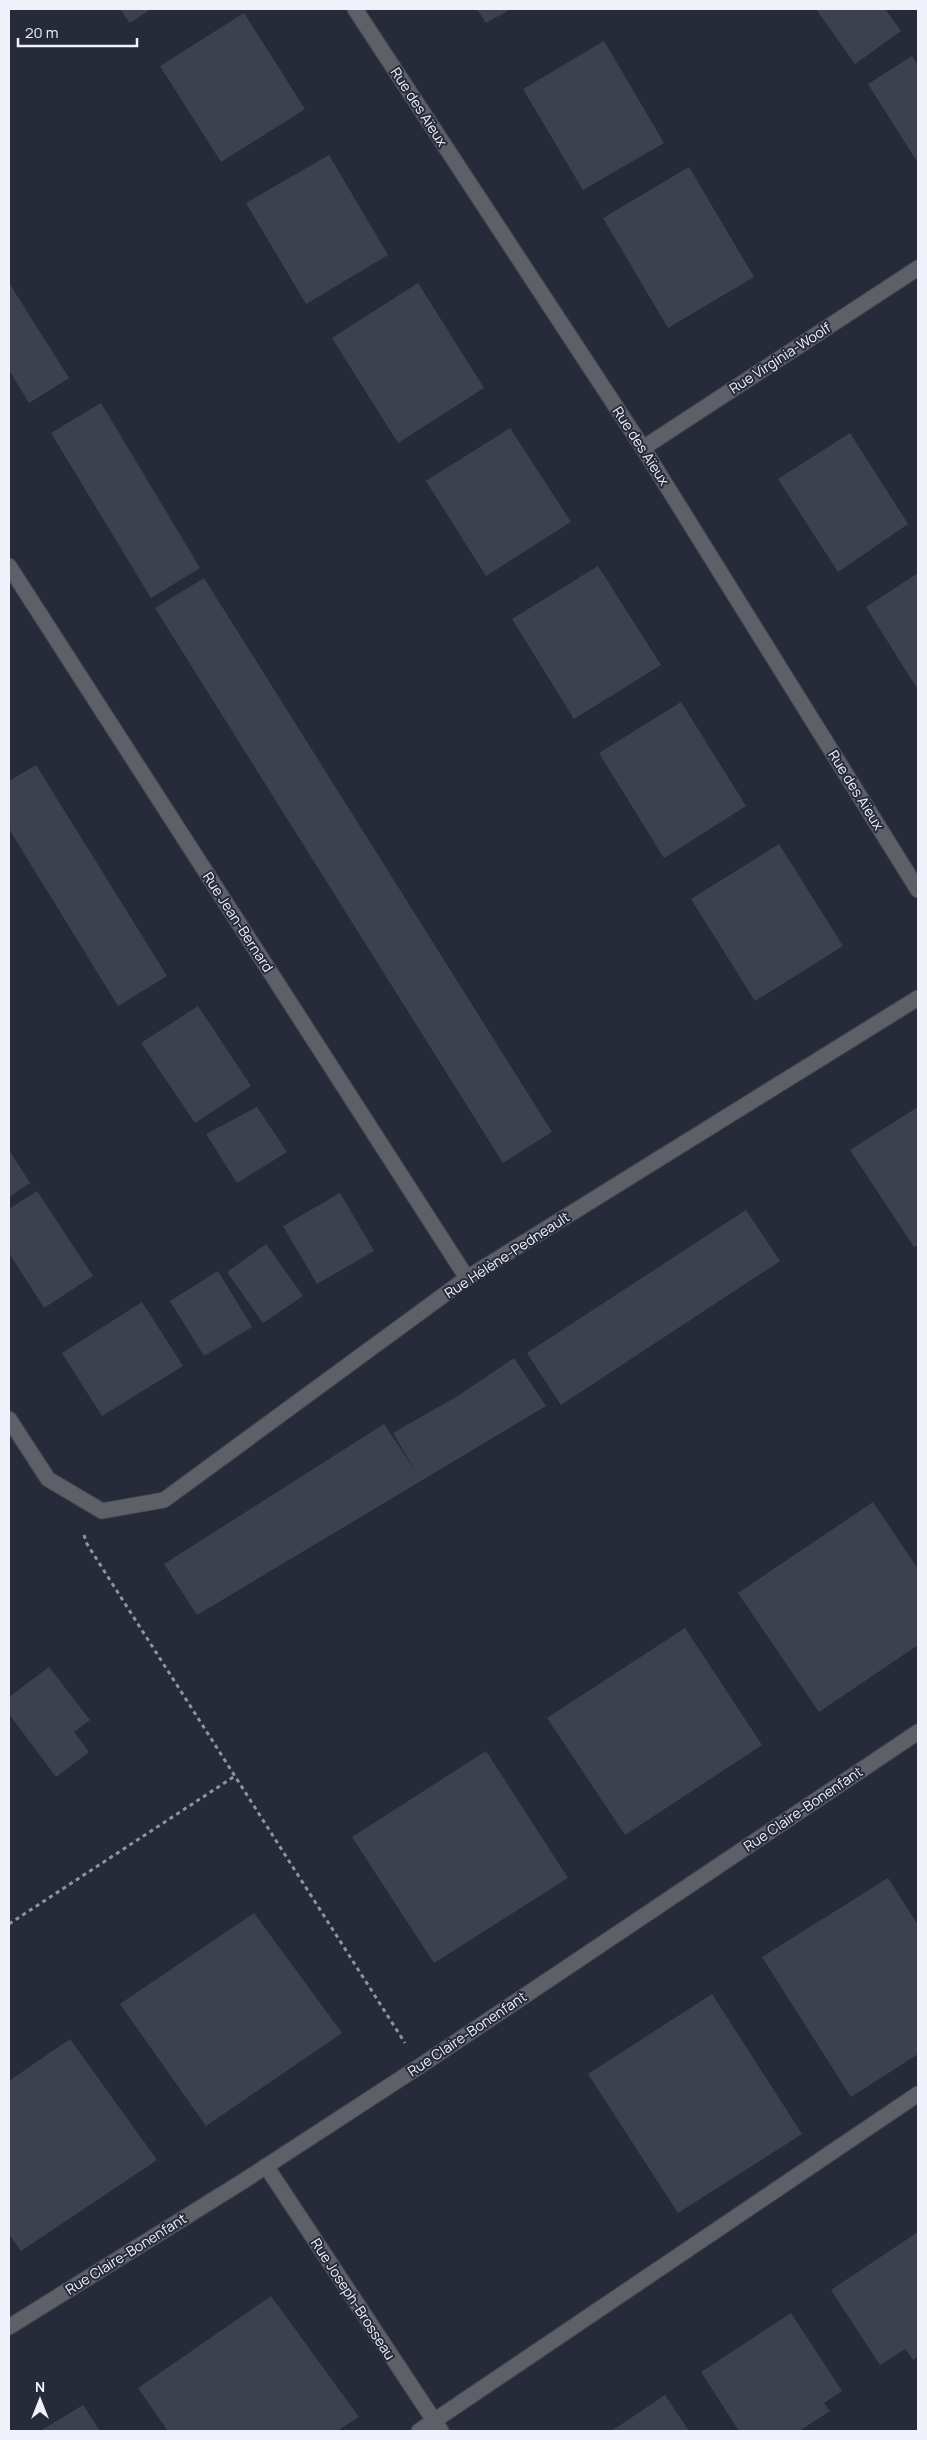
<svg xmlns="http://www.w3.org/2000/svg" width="927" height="2440" viewBox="0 0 927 2440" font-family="Manrope,sans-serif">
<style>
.building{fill:#3c4150}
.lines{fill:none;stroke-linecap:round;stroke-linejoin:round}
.minor-casing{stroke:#434754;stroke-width:17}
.path{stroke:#90939f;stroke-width:3;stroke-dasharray:4 4;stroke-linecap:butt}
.minor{stroke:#5d6067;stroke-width:15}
.labels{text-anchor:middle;stroke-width:4;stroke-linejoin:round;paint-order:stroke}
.street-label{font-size:14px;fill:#eff2fb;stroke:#272b39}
</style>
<rect width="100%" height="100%" fill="#272b39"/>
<!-- building -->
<g class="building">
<path d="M120,9H151L130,23Z"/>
<path d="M477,9H511L486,23Z"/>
<path d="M816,9H885L901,31L855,64Z"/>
<path d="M244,13L305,109L221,162L160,66Z"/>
<path d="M604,41L664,143L583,190L523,89Z"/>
<path d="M912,56L918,66V163L868,84Z"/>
<path d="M329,155L388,255L306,304L246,203Z"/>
<path d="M689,167L754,277L668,328L603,218Z"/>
<path d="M9,283L69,378L29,403L9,370Z"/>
<path d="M418,283L484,388L398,443L332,338Z"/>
<path d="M101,403L200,568L151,598L51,433Z"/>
<path d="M510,428L571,522L486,576L426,481Z"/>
<path d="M850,433L908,524L838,572L778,479Z"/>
<path d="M598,566L661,665L574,719L512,619Z"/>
<path d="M918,573V690L866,607Z"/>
<path d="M204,578L552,1132L503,1163L155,608Z"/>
<path d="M681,702L746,806L664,858L599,753Z"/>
<path d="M36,765L167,976L118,1006L9,829V781Z"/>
<path d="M779,844L843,946L755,1001L691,899Z"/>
<path d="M198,1006L251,1086L195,1123L141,1043Z"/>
<path d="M257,1107L287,1152L237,1183L206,1134Z"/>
<path d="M918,1107V1245L914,1247L850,1150Z"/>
<path d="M9,1150L30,1183L9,1197Z"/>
<path d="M37,1191L93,1276L44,1308L9,1253V1209Z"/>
<path d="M340,1193L374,1251L317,1284L283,1226Z"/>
<path d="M746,1210L780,1261L561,1405L527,1353Z"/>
<path d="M266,1244L303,1296L263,1323L227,1272Z"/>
<path d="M218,1271L252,1327L204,1356L170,1301Z"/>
<path d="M142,1302L183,1366L102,1416L62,1353Z"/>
<path d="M514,1358L546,1406L197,1615L164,1564L384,1424L416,1472L393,1433L456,1397Z"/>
<path d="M873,1502L918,1569V1645L819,1712L738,1593Z"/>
<path d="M685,1628L762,1745L625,1835L547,1718Z"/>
<path d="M49,1667L90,1720L74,1732L89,1752L56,1777L9,1714V1697Z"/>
<path d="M486,1751L568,1878L434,1963L352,1837Z"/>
<path d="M888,1878L918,1925V2054L851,2097L762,1957Z"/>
<path d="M254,1913L342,2033L206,2126L120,2004Z"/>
<path d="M712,1994L802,2134L678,2213L588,2074Z"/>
<path d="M70,2039L157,2160L21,2251L9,2234V2081Z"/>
<path d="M918,2232V2356L913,2360L905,2349L880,2365L831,2290Z"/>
<path d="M271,2296L359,2417L337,2431H168L138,2388Z"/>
<path d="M791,2313L842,2391L824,2403L830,2411L799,2431H739L701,2372Z"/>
<path d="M665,2395L689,2431H610L619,2426Z"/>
<path d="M83,2405L100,2431H40Z"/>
</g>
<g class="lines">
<!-- minor casing -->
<g class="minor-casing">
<g id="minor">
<path d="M355,9L643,448L918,890"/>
<path d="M643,448L918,268"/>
<path d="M9,566L467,1278"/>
<path d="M9,1419L48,1479L102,1511L164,1500L467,1278L918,998"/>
<path d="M266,2166L441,2431"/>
<path d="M9,2327L245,2180L420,2066L918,1732"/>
<path d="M419,2431L918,2094"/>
</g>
</g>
<!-- path -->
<g class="path">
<path d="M84,1535L87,1544L405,2043"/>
<path d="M9,1924L235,1776"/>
</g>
<!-- minor -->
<use href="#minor" class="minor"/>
</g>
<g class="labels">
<!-- street labels -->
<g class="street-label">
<text transform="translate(419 107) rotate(57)" y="5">Rue des Aïeux</text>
<text transform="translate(780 358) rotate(-33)" y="5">Rue Virginia-Woolf</text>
<text transform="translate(641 446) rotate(57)" y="5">Rue des Aïeux</text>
<text transform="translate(856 790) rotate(58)" y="5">Rue des Aïeux</text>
<text transform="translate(238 922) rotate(57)" y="5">Rue Jean-Bernard</text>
<text transform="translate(507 1255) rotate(-33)" y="5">Rue Hélène-Pedneault</text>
<text transform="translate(803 1809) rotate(-34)" y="5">Rue Claire-Bonenfant</text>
<text transform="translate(467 2034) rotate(-34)" y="5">Rue Claire-Bonenfant</text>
<text transform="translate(126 2254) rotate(-32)" y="5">Rue Claire-Bonenfant</text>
<text transform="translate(353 2299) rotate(57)" y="5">Rue Joseph-Brosseau</text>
</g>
</g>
<!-- border -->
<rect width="927" height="2440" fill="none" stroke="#eff2fb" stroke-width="20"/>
<!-- north arrow -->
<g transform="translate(40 2400)" stroke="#272b39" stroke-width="4" paint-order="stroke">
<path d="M0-4L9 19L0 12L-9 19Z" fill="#eff2fb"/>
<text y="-8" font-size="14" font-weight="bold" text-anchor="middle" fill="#eff2fb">N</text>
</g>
<!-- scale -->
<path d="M18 38v8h119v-8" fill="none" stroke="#eff2fb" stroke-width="2.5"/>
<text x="25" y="38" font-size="15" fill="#eff2fb" stroke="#272b39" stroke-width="4" paint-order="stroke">20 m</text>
</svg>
